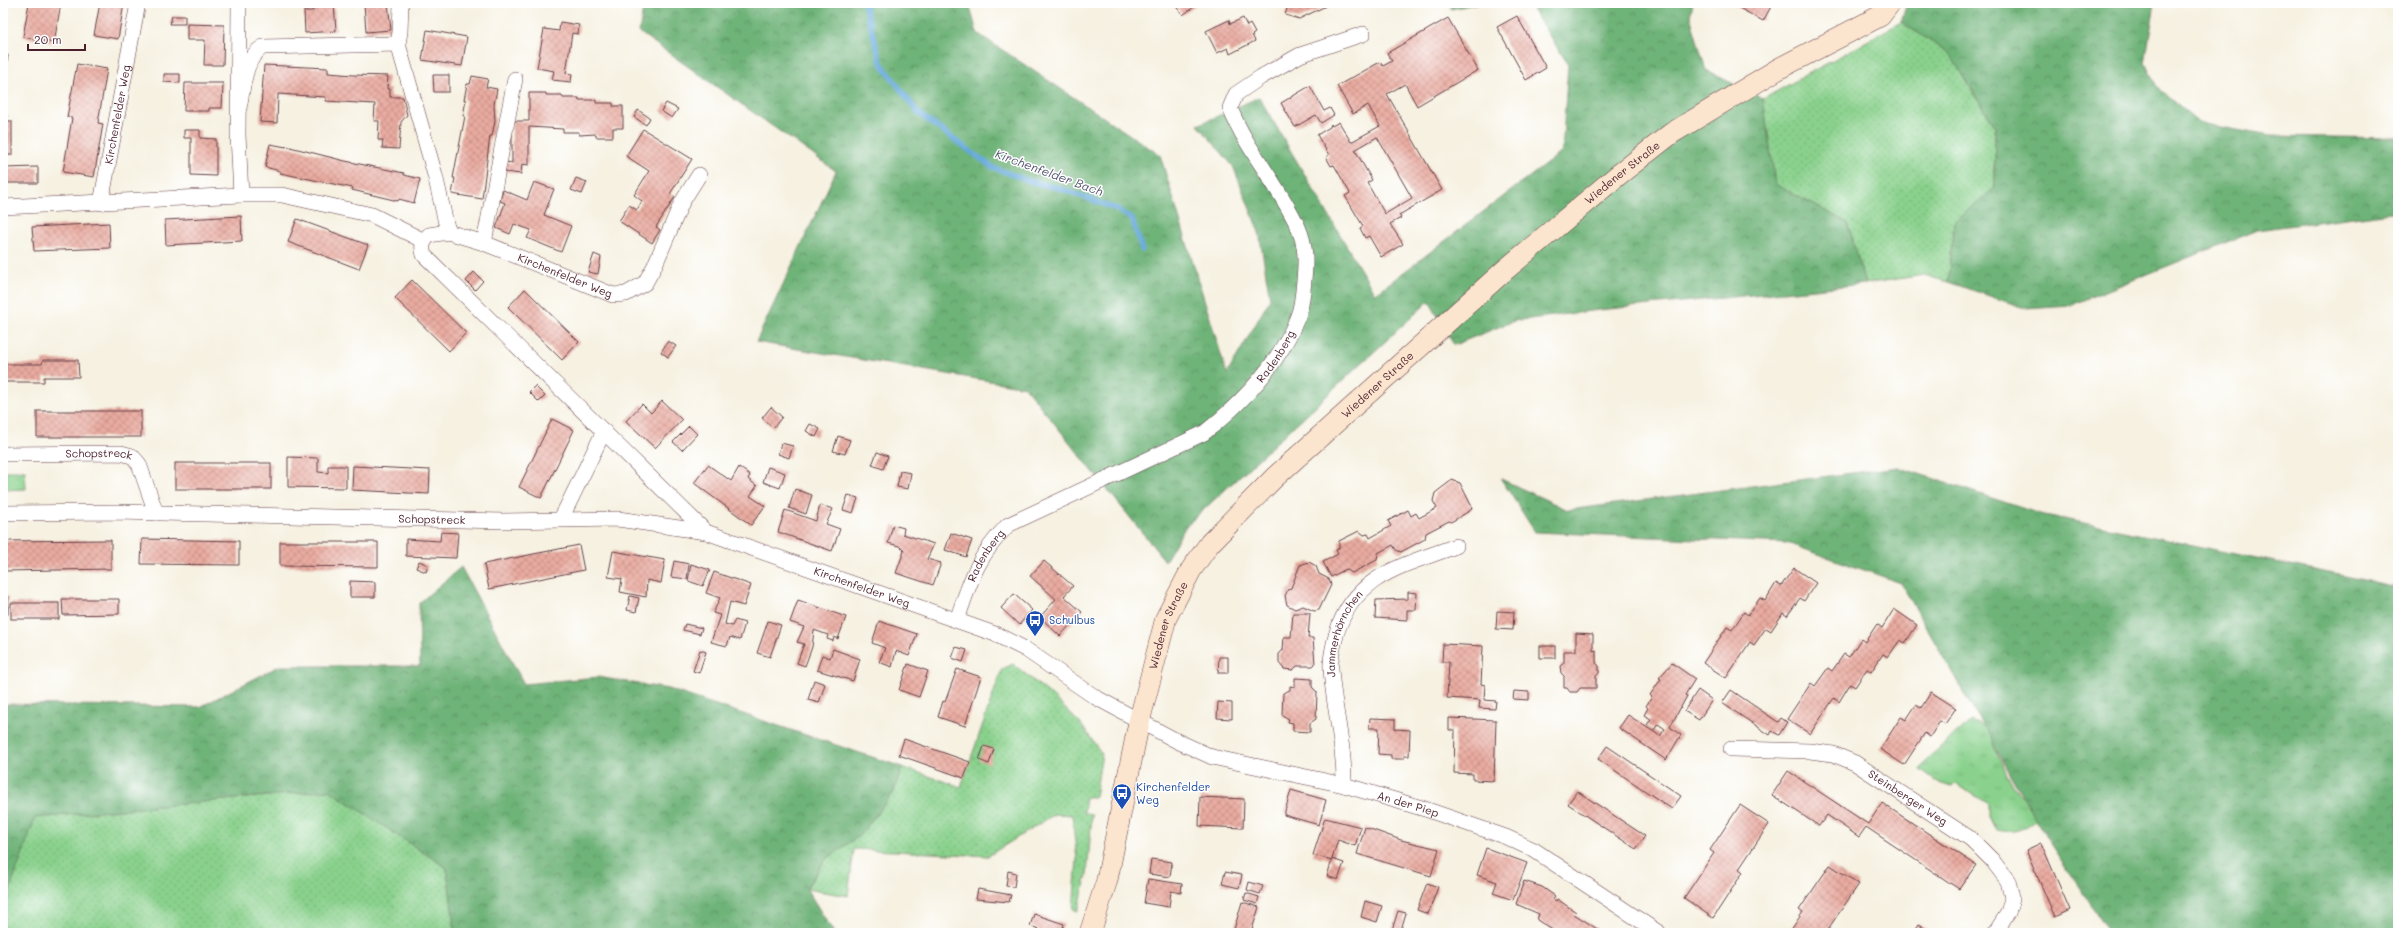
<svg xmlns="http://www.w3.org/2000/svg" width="2401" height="936" viewBox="0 0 2401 936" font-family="Mali,sans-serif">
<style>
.grass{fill:url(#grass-dots);stroke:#6a785c}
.forest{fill:url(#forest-crowns);stroke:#5c6952}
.park{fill:url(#park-tufts);stroke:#6a785c}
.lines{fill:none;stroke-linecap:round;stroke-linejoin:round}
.stream{stroke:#64a8d9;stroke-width:5.5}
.building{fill:url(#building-cross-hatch);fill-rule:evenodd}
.minor-casing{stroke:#643e46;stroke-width:16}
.secondary-casing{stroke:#643e46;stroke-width:22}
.minor{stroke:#fff;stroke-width:15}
.secondary{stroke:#fce5cf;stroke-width:21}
.labels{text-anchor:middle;stroke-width:3;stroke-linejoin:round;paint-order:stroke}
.street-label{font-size:11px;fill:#4a1f2b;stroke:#fff}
.transit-label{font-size:11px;fill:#164399;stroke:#fff;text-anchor:start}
.water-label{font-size:12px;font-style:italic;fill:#545671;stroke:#fff}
</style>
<defs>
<pattern id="grass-dots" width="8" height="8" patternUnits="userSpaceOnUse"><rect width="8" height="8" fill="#89d18c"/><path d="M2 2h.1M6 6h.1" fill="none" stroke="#78b379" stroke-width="1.8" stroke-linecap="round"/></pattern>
<pattern id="forest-crowns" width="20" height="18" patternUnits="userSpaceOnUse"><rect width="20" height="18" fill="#6eb378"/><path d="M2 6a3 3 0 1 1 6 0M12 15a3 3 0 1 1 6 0" fill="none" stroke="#5c9163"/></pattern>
<pattern id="park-tufts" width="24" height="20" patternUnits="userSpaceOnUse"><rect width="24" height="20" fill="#89d18c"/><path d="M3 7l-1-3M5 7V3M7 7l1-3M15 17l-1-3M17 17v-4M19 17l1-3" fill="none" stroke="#78b379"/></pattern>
<pattern id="building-cross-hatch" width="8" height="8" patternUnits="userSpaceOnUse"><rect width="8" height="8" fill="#eaaca1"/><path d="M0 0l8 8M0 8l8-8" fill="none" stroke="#c08b83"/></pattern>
</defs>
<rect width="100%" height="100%" fill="#fff"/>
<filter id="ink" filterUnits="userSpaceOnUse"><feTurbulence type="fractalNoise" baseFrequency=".025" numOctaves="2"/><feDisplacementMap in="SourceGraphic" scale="8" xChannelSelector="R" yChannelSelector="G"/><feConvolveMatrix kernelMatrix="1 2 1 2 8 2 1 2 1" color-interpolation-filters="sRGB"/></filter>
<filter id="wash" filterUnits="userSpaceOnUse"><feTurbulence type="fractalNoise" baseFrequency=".012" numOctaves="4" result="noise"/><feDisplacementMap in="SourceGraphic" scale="16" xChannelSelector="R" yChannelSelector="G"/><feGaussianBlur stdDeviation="0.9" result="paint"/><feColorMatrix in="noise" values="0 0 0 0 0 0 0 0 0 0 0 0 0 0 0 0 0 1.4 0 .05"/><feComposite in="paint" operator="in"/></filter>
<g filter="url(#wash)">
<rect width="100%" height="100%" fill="#f6f1e1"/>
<!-- grass -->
<g class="grass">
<path d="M1901,22L1949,53L1995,126V188L1954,222L1948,282L1924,275L1865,284L1848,223L1775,185L1763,99Z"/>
<path d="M1013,664L1050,694L1080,723L1102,754L1095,797H1086L1084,813L1092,814L1087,875L1078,911L1073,909L1077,860L1072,815L1055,814L988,856L854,849L848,896L806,889L825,860L860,835L894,792L902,767L961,787L1002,669Z"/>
<path d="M329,790L447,868L455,933H9L3,927V910L34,818Z"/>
</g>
<!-- forest -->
<g class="forest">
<path d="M644,3H969L977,33L1160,155L1227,374L1270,299L1259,232L1233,166L1198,125L1259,97L1375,294L1562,152L1568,64L1528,3H1693L1690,16L1706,70L1763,99L1775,184L1848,223L1865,284L1599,310L1514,321L1454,345L1429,301L1186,526L1165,561L1025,387L756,342L836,171L639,32Z"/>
<path d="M1451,3H1479L1451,9Z"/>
<path d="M1907,3H2155L2145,63L2157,87L2200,123L2269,136L2398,138V211L2257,230L2071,305L2025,308L1948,282L1954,222L1995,188V126L1949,53L1901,22Z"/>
<path d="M1898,467L2040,514L2398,587V933H2107L2105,926L2047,839L1901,583L1787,543L1535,532L1501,479L1568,510Z"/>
<path d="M461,567L524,684L598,677L668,689L902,767L894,792L860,835L825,860L806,888L834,933H455L447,868L329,790L35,818L3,910V704L200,707L279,666H420L419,603Z"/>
</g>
<!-- park -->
<g class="park">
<path d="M3,471H25L26,489L3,490Z"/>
<path d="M1971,721L1986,728L1992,737L1998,756L2013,785L2037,819C2021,831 2016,833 1996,830L1989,818V804L1956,784L1952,786L1934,780L1920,770L1930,756Z"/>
</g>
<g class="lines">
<!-- stream -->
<path class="stream" d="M864,3L881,63L918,113L992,167L1029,181L1062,189L1116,209L1132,219L1142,250"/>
</g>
<g id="blocks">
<!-- building -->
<g class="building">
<path d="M29,3H61L54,43L23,37Z"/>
<path d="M100,3H124L118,39L94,35Z"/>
<path d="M313,3H334L336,31L305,33L304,11H313Z"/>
<path d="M364,3H388L391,30L366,32Z"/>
<path d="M501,3H513L512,6Z"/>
<path d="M1173,3H1199L1183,15Z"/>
<path d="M1289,3H1330V4L1299,19L1285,15Z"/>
<path d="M1730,3H1773L1763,21Z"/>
<path d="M172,16H185V24H170Z"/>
<path d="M1517,16L1546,68L1526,80L1497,27Z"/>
<path d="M1243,18L1247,26L1250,24L1255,33L1252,35L1255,41L1230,54L1228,48L1217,53L1206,31L1229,20L1230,24Z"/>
<path d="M1448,18L1478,70L1417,106L1405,84L1387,94L1442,190L1399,215L1401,218L1390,224L1403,244L1381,257L1369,236L1365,238L1360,228L1363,226L1345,196L1350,193L1334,165L1331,166L1326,157L1329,155L1317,135L1330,127L1331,124L1332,126L1339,122L1351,142L1380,126L1368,105L1353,114L1337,86L1380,62L1383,66L1392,61L1387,53ZM1377,137L1412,198L1385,214L1367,183L1372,180L1355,150Z"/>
<path d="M560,22L579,25L578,34L572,33L566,73L572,74L571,82L552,80L554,71L537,68L544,29L559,31Z"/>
<path d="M187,24L224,25L223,65H204L205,40H187Z"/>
<path d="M427,30L467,37L462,66L422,60Z"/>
<path d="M3,54L8,55L4,85H3Z"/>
<path d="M77,64L107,69L98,123L103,124L94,177L63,172L72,118L67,117Z"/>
<path d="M264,65L328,68V73L353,75L388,76L387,89H390V97H403L407,115L401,122L399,149L382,148L383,140H378L379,121H374L375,104L326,101V97L278,94L277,123L260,122Z"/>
<path d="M164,74H180V83L164,82Z"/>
<path d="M433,75H449V92H434Z"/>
<path d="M472,76L488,79L486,87L497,89L494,105L495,121L492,136H490L482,199L452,194L455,178H453L465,116H463L466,100H464L467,84H470Z"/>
<path d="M185,83H223L222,108H209V111H184Z"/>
<path d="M1310,86L1324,111L1330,108L1334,115L1321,123L1316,115L1295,127L1281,103Z"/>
<path d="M529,93H546V95H562L563,98H579V100H596V103H613V106H623V128H613V137H596V134L579,135V132H563V129L529,127V165L522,164L521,174L505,172L506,162L512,163V121H529Z"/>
<path d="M666,103L678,109L672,118L661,111Z"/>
<path d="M638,110L650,118L646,125L634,117Z"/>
<path d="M3,115H7L6,121H12V155H3Z"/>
<path d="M643,129L692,159L670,194L675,197L656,227L660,230L652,243L619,221L629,205L637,210L642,201L634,195L649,171L626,156Z"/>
<path d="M184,130H200V138L216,139V176L191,175V138H184Z"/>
<path d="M270,144L286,147V146L345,161L404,173V175L420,179L414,203L399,199L398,201L352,190L353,188L280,173V171L265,167Z"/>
<path d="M38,167V183H3V168Z"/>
<path d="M576,178L587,182L582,194L571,190Z"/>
<path d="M534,182L554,189L544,215L571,226L561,252L527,238L531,230L514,224L510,234L496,228L505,203L500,201L503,190L527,200Z"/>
<path d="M241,216L242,241L166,245L165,220Z"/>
<path d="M297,219L368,245L359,269L288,242Z"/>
<path d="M109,223L110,248L34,251L32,227Z"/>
<path d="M3,235H4L5,253H3Z"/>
<path d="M594,254L601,257L598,274L588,272Z"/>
<path d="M474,272L483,281L475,290L466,281Z"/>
<path d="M412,280L466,333L449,351L395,298Z"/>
<path d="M525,289L579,342L562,360L508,307Z"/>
<path d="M668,341L676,346L668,357L661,352Z"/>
<path d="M43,360H78L79,377H44V382H3V364H42Z"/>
<path d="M535,386L545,396L539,402L529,392Z"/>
<path d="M662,401L682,420L655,448L626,421L642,404L651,413Z"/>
<path d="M771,407L782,417L773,428L762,418Z"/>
<rect x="37" y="411" width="104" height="26"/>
<path d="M552,419L574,430L541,498L519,487Z"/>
<path d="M810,424L820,429L816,437L806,431Z"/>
<path d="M689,426L697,434L682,450L673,442Z"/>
<path d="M838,436L850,440L845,454L833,451Z"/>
<path d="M781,443L793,446L789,458L778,454Z"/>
<path d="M877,452L888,456L883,469L872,465Z"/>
<path d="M288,457L318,458V472L328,473V466H346V488L288,487Z"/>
<rect x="175" y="463" width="96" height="26"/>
<path d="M708,465L731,481L739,467L750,475L748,479L757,486L750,496L765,506L751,525L694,483Z"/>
<path d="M353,466L430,470L429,494L352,490Z"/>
<path d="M768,467L785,473L780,488L763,482Z"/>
<path d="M900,471L911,473L908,489L897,487Z"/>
<path d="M1452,480L1460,483L1472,507L1471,510L1451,522L1449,521L1426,533L1425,539L1401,552L1396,550L1393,545L1378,553L1377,560L1352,573L1346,569L1331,577L1323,562L1338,554L1336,550L1339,548V541L1359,531L1364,535L1368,534L1370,538L1391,526L1388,521L1408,510L1411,516L1416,513L1419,518L1437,508L1433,501L1435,493Z"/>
<path d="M795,489L812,495L806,514L789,508Z"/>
<path d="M848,495L858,498L853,513L843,510Z"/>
<path d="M820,505L833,509L826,524L840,529L832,551L778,532L785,510L816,521Z"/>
<path d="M893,525L904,528L903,534L934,544L927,559L941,563L933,585L896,573L904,551L899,546L888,543Z"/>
<path d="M441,532L458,533L456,558L406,556V539L440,541Z"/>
<path d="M951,533L972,540L966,557L945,550Z"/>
<path d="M142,539L239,541V565L141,564Z"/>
<path d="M111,540V569L3,571V541Z"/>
<path d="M280,542H378V567L280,566Z"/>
<path d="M579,545L584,570L489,589L484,564Z"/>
<path d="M613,551L665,560L661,583L647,580L646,597L620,592L622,579L608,577Z"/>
<path d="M419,561L428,565L426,572L416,568Z"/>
<path d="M674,561L689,564L687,579L671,577Z"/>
<path d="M1044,561L1073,586L1064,596L1082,612L1060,636L1040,617L1056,599L1030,576Z"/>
<path d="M1309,562L1316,566L1319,574L1329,579L1331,585L1319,610L1314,611L1303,606L1295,609L1287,605L1285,596L1288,589L1291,588L1300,565Z"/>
<path d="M691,564L710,570L703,586L688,581Z"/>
<path d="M1794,568L1816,583L1804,601L1800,598L1787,616L1783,613L1771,631L1766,628L1754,645L1750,642L1726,678L1703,663L1727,627L1732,630L1744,612L1748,615L1760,598L1765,601L1776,583L1781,586Z"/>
<path d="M714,572L751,585L744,606L730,602L725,624L732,626L735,620L745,623L740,640L730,637L727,646L711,642L720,615L713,613L720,598L706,593Z"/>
<path d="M350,581L375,582V597H350Z"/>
<path d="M1408,592L1417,593L1416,610H1407V620L1375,618L1376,600L1408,599Z"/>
<path d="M1014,594L1032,610L1019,625L1001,608Z"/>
<path d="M630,596L639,598L636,612L627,610Z"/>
<rect x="3" y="597" width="5" height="17"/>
<path d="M62,599H119V614L63,615Z"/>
<path d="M798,600L846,617L838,639L834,637L833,641L827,639L828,635L814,630L812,647L805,666L797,663L804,644L797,642L804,627L790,622Z"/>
<rect x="11" y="603" width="48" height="16"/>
<path d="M1894,609L1917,625L1905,643L1900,640L1888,657L1883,654L1871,672L1867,669L1855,687L1850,684L1839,702L1834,698L1810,734L1787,719L1811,683L1815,686L1828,668L1832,671L1844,654L1849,657L1861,639L1865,642L1877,624L1882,628Z"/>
<path d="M1497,611L1514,612L1513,630L1496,629Z"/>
<path d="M1293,613H1310L1308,638H1313L1315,664L1313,666H1297L1293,670L1284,669L1279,663V654L1283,650L1284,637H1291Z"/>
<path d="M768,621L781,625L770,657L757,653Z"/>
<path d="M879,621L917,634L909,656L896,651L892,667L879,662L885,648L872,643Z"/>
<path d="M685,624L702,628L700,634L683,630Z"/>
<path d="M1576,633L1593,634V651L1596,650V663L1599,666V673L1596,676V688H1580L1577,692H1570L1567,688H1564V676L1561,673L1560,666L1564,663V651H1576Z"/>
<path d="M1443,644L1483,646L1481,684L1485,685L1484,700L1496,701L1495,709L1479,708L1480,700L1447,698L1449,662H1442Z"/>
<rect x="1540" y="646" width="15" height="12"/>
<path d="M956,647L967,650L963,662L952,658Z"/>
<path d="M833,649L860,659L853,681L817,670L822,655L830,658Z"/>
<path d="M700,650L706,652L699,673L693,671Z"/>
<path d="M1219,657H1228V673H1218Z"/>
<path d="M1672,663L1695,679L1685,695L1687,696L1670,727L1681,735L1666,760L1619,728L1628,715L1660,736L1665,729L1658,724L1654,730L1647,725L1651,719L1644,715L1648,708L1646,706L1652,697L1650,695L1661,679L1659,678Z"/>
<path d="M908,664L928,671L919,697L899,690Z"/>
<path d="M957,669L981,677L965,726L938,717L943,701L945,702Z"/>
<path d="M1295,678L1312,679V687L1317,692L1316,719L1310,723V732L1293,731V723L1288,722L1289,719L1282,715L1283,693L1290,690V686L1295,687Z"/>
<path d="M814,680L825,684L819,703L808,700Z"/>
<path d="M1698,690L1712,700L1699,720L1684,711Z"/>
<path d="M1731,690L1778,722L1781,718L1787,722L1779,735L1772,731L1770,735L1722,703Z"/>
<path d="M1514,691L1529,692V700L1513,699Z"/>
<path d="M1931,692L1956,708L1945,724L1940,721L1930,737L1925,733L1904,765L1880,749L1901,717L1906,720L1916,705L1921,708Z"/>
<path d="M1218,702L1232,703V719L1217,718Z"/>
<path d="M1370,718L1395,719V729L1410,730L1409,756H1404V759H1391V755L1378,754L1379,728H1369Z"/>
<path d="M1449,718L1496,720L1494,781L1473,780V774L1454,773L1455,730H1449Z"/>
<path d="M904,739L970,762L964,778L899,755Z"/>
<path d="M984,746L994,749L989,764L979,760Z"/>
<path d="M1607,746L1681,796L1672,809L1598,759Z"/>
<path d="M1788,771L1868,824L1882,803L1976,865L1959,889L1866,827L1859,837L1827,815L1819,826L1772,795Z"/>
<path d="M1291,790L1326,800L1319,825L1284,815Z"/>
<path d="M1577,791L1645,836L1636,849L1568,804Z"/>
<path d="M1200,797L1244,799L1243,828L1199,826Z"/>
<path d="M1740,805L1769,824L1739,869L1743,872L1713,918L1684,898L1714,853L1710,850Z"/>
<path d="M1325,818L1361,827L1355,846L1338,840L1332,859L1344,863L1338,880L1327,876L1332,860L1313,855Z"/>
<path d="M1365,827L1401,840L1439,849L1431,876L1357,854Z"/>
<path d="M2041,843L2070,910L2055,917L2026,850Z"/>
<path d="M1486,848L1527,863L1513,900L1493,893L1497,882L1477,875Z"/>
<path d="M1151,859L1172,862L1170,877L1149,874Z"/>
<path d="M1830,865L1859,884L1828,929L1832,932L1789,933L1803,912L1799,910Z"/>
<path d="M1008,871L1016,873L1014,887L1006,886Z"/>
<path d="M1225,872L1242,875L1239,888L1222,884Z"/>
<path d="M1148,879L1182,884L1181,893L1171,891L1169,907L1144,903Z"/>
<path d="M1524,881L1542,887L1555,896L1553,899L1556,901L1557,899L1576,912L1574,914L1602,932L1603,930L1607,933H1557L1537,920L1539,914L1516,904Z"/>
<path d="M1249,882L1263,886L1260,894L1247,890Z"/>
<path d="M1427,883L1438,887L1428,914L1417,910Z"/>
<path d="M978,889L1011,895L1009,902L976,899Z"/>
<path d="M1246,893L1259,897L1257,904L1244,900Z"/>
<path d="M1365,901L1382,906L1377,922L1361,917Z"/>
<path d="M1242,902L1259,907L1251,933H1233Z"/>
<path d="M1398,911L1406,913L1400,933H1391Z"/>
<path d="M1034,914L1064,924L1061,933H1038L1039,929L1030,926Z"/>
<path d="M1918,924L1932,933H1912Z"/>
</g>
</g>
</g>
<g filter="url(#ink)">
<use href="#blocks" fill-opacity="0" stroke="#643e46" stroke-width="1"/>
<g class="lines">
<!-- minor casing -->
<g class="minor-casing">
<g id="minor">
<path d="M239,3L238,135L241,195"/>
<path d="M398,44L400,32L401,3"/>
<path id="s1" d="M239,108C243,90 244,57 263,47L398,44L435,175L448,232L429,235C423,242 421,246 424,255L706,532L995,634L1025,649L1095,697L1177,741L1212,757L1344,785L1425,809L1506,837L1534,850L1659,933"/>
<path id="s2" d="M101,203L138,3"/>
<path d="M3,207L241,195H282L372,215L424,241"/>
<path id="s3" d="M448,232L484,243L613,295L626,294L645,283L654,267L682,202L699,175"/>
<path d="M484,243L515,79"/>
<path id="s4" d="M3,454L121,453L132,456L139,464L156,513"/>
<path id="s5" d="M3,513L117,512L503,521L618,519L706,532"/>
<path d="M561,519L604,431"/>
<path id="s6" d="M957,620C971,579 977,557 1008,525L1204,433C1243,402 1280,364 1298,316C1302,306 1303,292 1304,280C1306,261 1306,245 1298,227C1279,185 1247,151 1230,108L1236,94L1261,77L1300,55L1363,34"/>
<path id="s7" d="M1731,749L1810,751L1833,754L1855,763L1971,839L1992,860L2008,881L2012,898L2008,913L1995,933"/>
<path id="s8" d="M1344,785C1345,745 1333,707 1331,668C1330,656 1334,643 1337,632C1355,574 1406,565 1456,546"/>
</g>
</g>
<!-- secondary casing -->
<g class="secondary-casing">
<g id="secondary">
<path id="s9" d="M1090,933L1107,880L1139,722L1166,618L1191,570L1210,543L1275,477L1505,270L1617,176L1672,133L1780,68L1880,16L1890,3"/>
</g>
</g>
<!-- minor -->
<use href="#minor" class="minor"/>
<!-- secondary -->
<use href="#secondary" class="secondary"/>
</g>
</g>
<!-- icons -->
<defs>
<g id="bus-pin" transform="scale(1)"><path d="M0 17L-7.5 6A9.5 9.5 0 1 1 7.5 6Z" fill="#1a4fb4" stroke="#fff"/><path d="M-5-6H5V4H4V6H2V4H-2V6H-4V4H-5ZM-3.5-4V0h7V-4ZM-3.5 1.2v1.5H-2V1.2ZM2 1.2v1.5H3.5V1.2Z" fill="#fff"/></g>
</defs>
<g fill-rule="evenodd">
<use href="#bus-pin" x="1035" y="620"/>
<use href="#bus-pin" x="1122" y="793"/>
</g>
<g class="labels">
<!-- street labels -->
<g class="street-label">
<text dy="4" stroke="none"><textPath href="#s2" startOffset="90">Kirchenfelder Weg</textPath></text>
<text dy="4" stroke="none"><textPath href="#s9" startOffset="966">Wiedener Straße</textPath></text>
<text dy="4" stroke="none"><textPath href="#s3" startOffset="125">Kirchenfelder Weg</textPath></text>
<text dy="4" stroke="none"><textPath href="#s6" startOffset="431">Radenberg</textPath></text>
<text dy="4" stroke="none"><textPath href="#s9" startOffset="642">Wiedener Straße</textPath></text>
<text dy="4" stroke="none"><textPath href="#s4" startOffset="96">Schopstreck</textPath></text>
<text dy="4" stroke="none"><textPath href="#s5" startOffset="429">Schopstreck</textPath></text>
<text dy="4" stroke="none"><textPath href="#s6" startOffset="71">Radenberg</textPath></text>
<text dy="4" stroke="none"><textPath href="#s1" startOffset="999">Kirchenfelder Weg</textPath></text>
<text dy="4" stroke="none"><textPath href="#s9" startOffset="318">Wiedener Straße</textPath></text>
<text dy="4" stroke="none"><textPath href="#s8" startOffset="155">Jammerhörnchen</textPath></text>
<text dy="4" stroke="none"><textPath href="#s7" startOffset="189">Steinberger Weg</textPath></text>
<text dy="4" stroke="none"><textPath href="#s1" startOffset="1592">An der Piep</textPath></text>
</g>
<!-- transit labels -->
<g class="transit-label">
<text x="1049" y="624">Schulbus</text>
<text x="1136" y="791">Kirchenfelder<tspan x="1136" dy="13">Weg</tspan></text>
</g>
<!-- water labels -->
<g class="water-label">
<text transform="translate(1049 173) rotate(20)" y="4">Kirchenfelder Bach</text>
</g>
</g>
<!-- margin -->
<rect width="2401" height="936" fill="none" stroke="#fff" stroke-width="16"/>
<!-- scale -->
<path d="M28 44v6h57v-6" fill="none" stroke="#4a1f2b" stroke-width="2"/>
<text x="34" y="44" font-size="12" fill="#4a1f2b" stroke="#ffffff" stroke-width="3" paint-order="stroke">20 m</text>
</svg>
